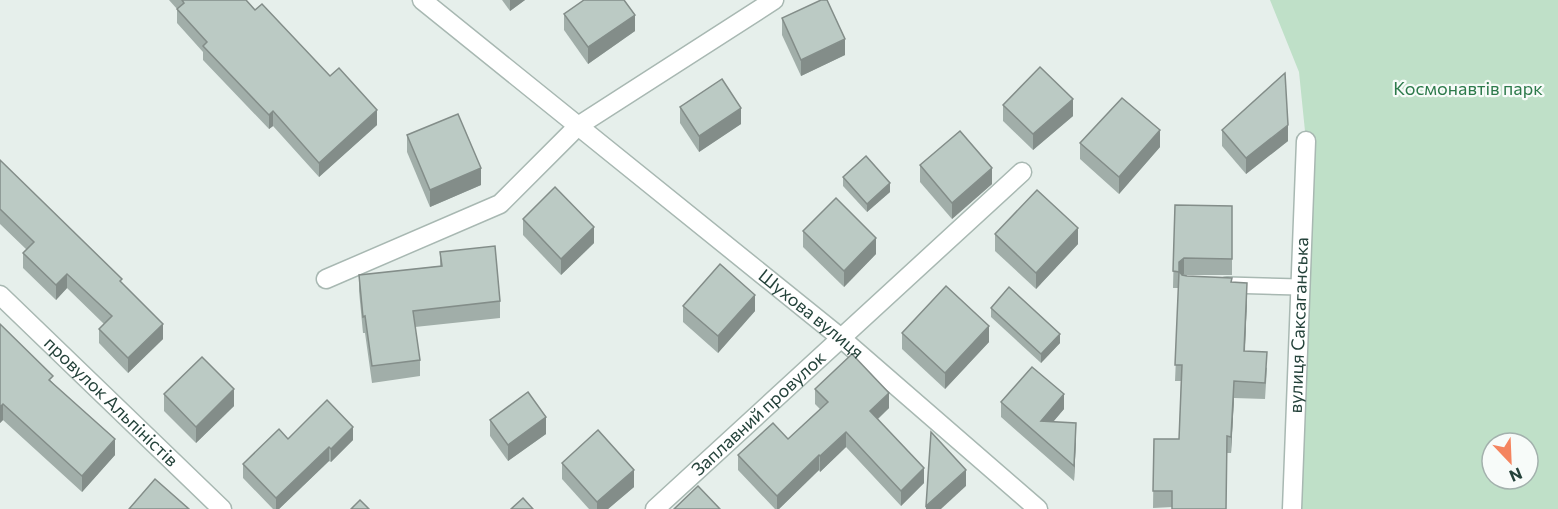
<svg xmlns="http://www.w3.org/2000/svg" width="1558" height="509" viewBox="0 0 1558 509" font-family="Commissioner,sans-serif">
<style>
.green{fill:#bfe0c8;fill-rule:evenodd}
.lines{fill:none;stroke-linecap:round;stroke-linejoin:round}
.service-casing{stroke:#a8b8b2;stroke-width:18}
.minor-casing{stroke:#a8b8b2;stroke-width:21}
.service{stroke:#fff;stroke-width:15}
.minor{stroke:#fff;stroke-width:18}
.wall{fill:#a1aea9}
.shaded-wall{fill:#838d89}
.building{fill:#bbcac4;stroke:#838d89;stroke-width:1.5}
.labels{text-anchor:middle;stroke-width:4.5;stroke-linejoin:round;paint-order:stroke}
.park-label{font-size:18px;fill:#2d7a4b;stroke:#f7fbf9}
.street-label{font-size:18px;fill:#24423a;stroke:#f7fbf9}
</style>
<rect width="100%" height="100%" fill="#e6efeb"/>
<!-- green -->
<path class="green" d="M1270,0H1558V509H1292L1306,141L1299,72ZM1492,443H1528V479H1492Z"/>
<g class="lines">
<!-- service casing -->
<g class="service-casing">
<path id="service" d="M1227,285L1299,287"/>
</g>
<!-- minor casing -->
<g class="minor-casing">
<g id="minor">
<path id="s1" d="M422,0L841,338L1038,509"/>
<path d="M326,279L500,204L578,126L774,0"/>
<path id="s2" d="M0,295L222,509"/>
<path id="s3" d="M655,509L1022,172"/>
<path id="s4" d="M1292,509L1306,141"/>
</g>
</g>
<!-- service -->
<use href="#service" class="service"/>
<!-- minor -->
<use href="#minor" class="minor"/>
</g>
<!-- wall -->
<g class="wall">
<path d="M169,0H246L255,10L330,76L377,125L319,177L273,126L269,129L203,60V52L177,23V9Z"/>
<path d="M502,0H525L510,11Z"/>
<path d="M564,14L635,31L588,64L564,30Z"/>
<path d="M782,18L845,55L801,76L782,35Z"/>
<path d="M1003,105L1073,116L1033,150L1003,121Z"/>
<path d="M680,107L741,124L699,152L680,123Z"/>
<path d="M1222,130L1288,141L1246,174L1222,146Z"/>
<path d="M407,135L481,185L430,207L407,152Z"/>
<path d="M1080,143L1160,147L1119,194L1080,159Z"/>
<path d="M0,160L122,283L163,339L128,373L99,343V329L104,324L67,288L56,300L23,268V253L27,250L0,224Z"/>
<path d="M920,165L992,184L952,219L920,182Z"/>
<path d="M843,177L890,192L867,212L843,186Z"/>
<path d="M1175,205L1232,206V275H1183L1187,276L1231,282L1247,299L1245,351L1267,368L1265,399L1234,398L1231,453H1227L1172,507L1153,508L1154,439H1179L1181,381H1175L1179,288H1173Z"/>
<path d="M523,219L594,243L561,275L523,235Z"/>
<path d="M803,231L876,254L844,287L803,247Z"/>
<path d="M995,234L1078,244L1036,289L995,251Z"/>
<path d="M440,252L500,301V318L415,327L420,360V376L372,383L365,333H363L359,291V275L440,266Z"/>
<path d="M683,306L755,311L718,353L683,322Z"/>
<path d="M991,308L1060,343L1041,363L991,317Z"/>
<path d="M0,324L53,383L115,455L82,492L3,420L0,423Z"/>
<path d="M902,333L989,342L945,389L902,349Z"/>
<path d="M815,389L889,408L878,419L924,483L901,506L846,447L820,472L819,470L779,509H775L738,470V455L788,439L820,409L815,404Z"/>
<path d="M164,394L234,406L196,443L164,411Z"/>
<path d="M1001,402L1064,409L1053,422L1076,438L1074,481L1001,417Z"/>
<path d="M490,420L546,434L508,461L490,436Z"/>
<path d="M288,439L353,440L331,462L329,461L279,509H273L243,478V464Z"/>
<path d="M562,463L634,487L608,509H589L562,479Z"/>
</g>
<!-- shaded-wall -->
<g class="shaded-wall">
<path d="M510,0H525L510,11Z"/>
<path d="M635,15V31L588,64V47Z"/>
<path d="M845,39V55L801,76V60Z"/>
<path d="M1073,99V116L1033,150V134Z"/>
<path d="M741,108V124L699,152V136Z"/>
<path d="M377,110V125L319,177V163Z"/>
<path d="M273,111V126L269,129V115Z"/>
<path d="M1288,125V141L1246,174V158Z"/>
<path d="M1160,130V147L1119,194V177Z"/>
<path d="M481,168V185L430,207V190Z"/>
<path d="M992,168V184L952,219V203Z"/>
<path d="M890,183V192L867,212V204Z"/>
<path d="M594,227V243L561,275V259Z"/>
<path d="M1078,228V244L1036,289V273Z"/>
<path d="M876,238V254L844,287V271Z"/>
<path d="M1184,258V274L1179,278V262Z"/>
<path d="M67,274V288L56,300V285Z"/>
<path d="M1247,283V299L1244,367V351Z"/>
<path d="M755,295V311L718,353V336Z"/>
<path d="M163,324V339L128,373V358Z"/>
<path d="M989,326V342L945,389V373Z"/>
<path d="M1060,334V343L1041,363V354Z"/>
<path d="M1234,381V398L1231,453V437Z"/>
<path d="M234,389V406L196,443V427Z"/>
<path d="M889,393V408L870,426V411Z"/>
<path d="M1064,394V409L1041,436V421Z"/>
<path d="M3,404V420L0,423V407Z"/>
<path d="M546,417V434L508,461V445Z"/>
<path d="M1076,423V438L1074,481V466Z"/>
<path d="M353,427V440L331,462V449Z"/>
<path d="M846,432V447L820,472V456Z"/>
<path d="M115,439V455L82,492V476Z"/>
<path d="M329,447V461L279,509H276V498Z"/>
<path d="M819,455V470L779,509H777V496Z"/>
<path d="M924,468V483L901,506V491Z"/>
<path d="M634,470V487L608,509H597V502Z"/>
<path d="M966,470V486L941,509H926V506Z"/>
</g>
<!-- building -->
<g class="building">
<path d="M182,0H246L255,10L262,4L330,76L339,68L377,110L319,163L273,111L269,115L203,46L207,42L177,9L184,3Z"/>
<path d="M584,0H624L635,15L588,47L564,14Z"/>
<path d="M821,0H827L845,39L801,60L782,18Z"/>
<path d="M1040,67L1073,99L1033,134L1003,105Z"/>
<path d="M1285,73L1288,125L1246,158L1222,130Z"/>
<path d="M722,79L741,108L699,136L680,107Z"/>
<path d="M1122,98L1160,130L1119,177L1080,143Z"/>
<path d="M458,114L481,168L430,190L407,135Z"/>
<path d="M960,131L992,168L952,203L920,165Z"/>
<path d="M866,156L890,183L867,204L843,177Z"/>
<path d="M0,160L122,279L120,281L163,324L128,358L99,329L112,316L67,274L56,285L23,253L34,242L0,209Z"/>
<path d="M555,187L594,227L561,259L523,219Z"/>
<path d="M1037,190L1078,228L1036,273L995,234Z"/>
<path d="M836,198L876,238L844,271L803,231Z"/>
<path d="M1175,205L1232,206V259L1184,258L1179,262V271L1182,275L1187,276L1232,278L1231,282L1247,283L1244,351L1267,352L1265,383L1234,381L1231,437L1227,436L1226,509H1172V491H1153L1154,439H1179L1182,365H1175L1179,272L1173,271Z"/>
<path d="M495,246L500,301L413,311L420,360L372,366L365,316L363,317L359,275L442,266L440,252Z"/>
<path d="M720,264L755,295L718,336L683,306Z"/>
<path d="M946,286L989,326L945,373L902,333Z"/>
<path d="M1009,287L1060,334L1041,354L991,308Z"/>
<path d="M0,324L53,376L49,380L115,439L82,476L3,404L0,407Z"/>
<path d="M852,354L889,393L870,411L924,468L901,491L846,432L820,456L819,455L777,496L738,455L773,423L788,439L828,402L815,389Z"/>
<path d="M202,357L234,389L196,427L164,394Z"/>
<path d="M1032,367L1064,394L1041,421L1076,423L1074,466L1001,402Z"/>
<path d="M528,392L546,417L508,445L490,420Z"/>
<path d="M327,400L353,427L331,449L329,447L276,498L243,464L279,429L288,439Z"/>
<path d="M598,430L634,470L597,502L562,463Z"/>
<path d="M931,432L966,470L926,506Z"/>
<path d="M155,479L189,509H129Z"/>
<path d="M698,486L720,509H674Z"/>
<path d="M523,498L533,509H511Z"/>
<path d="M360,500L369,509H351Z"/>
</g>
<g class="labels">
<!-- park labels -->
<g class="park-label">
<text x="1468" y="95">Космонавтів парк</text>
</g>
<!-- street labels -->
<g class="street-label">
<text dy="6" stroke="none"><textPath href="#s1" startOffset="500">Шухова вулиця</textPath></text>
<text dy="6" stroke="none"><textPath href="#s4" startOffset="184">вулиця Саксаганська</textPath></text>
<text dy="6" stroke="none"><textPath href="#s2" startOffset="154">провулок Альпіністів</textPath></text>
<text dy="6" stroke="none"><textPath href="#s3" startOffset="141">Заплавний провулок</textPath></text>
</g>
</g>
<!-- north arrow -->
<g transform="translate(1510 461) rotate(157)"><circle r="28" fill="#f7fbf9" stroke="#a3b1ad" stroke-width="1.5"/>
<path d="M0-4.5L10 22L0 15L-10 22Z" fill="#f4845f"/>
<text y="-9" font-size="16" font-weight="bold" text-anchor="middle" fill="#24423a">N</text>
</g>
</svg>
